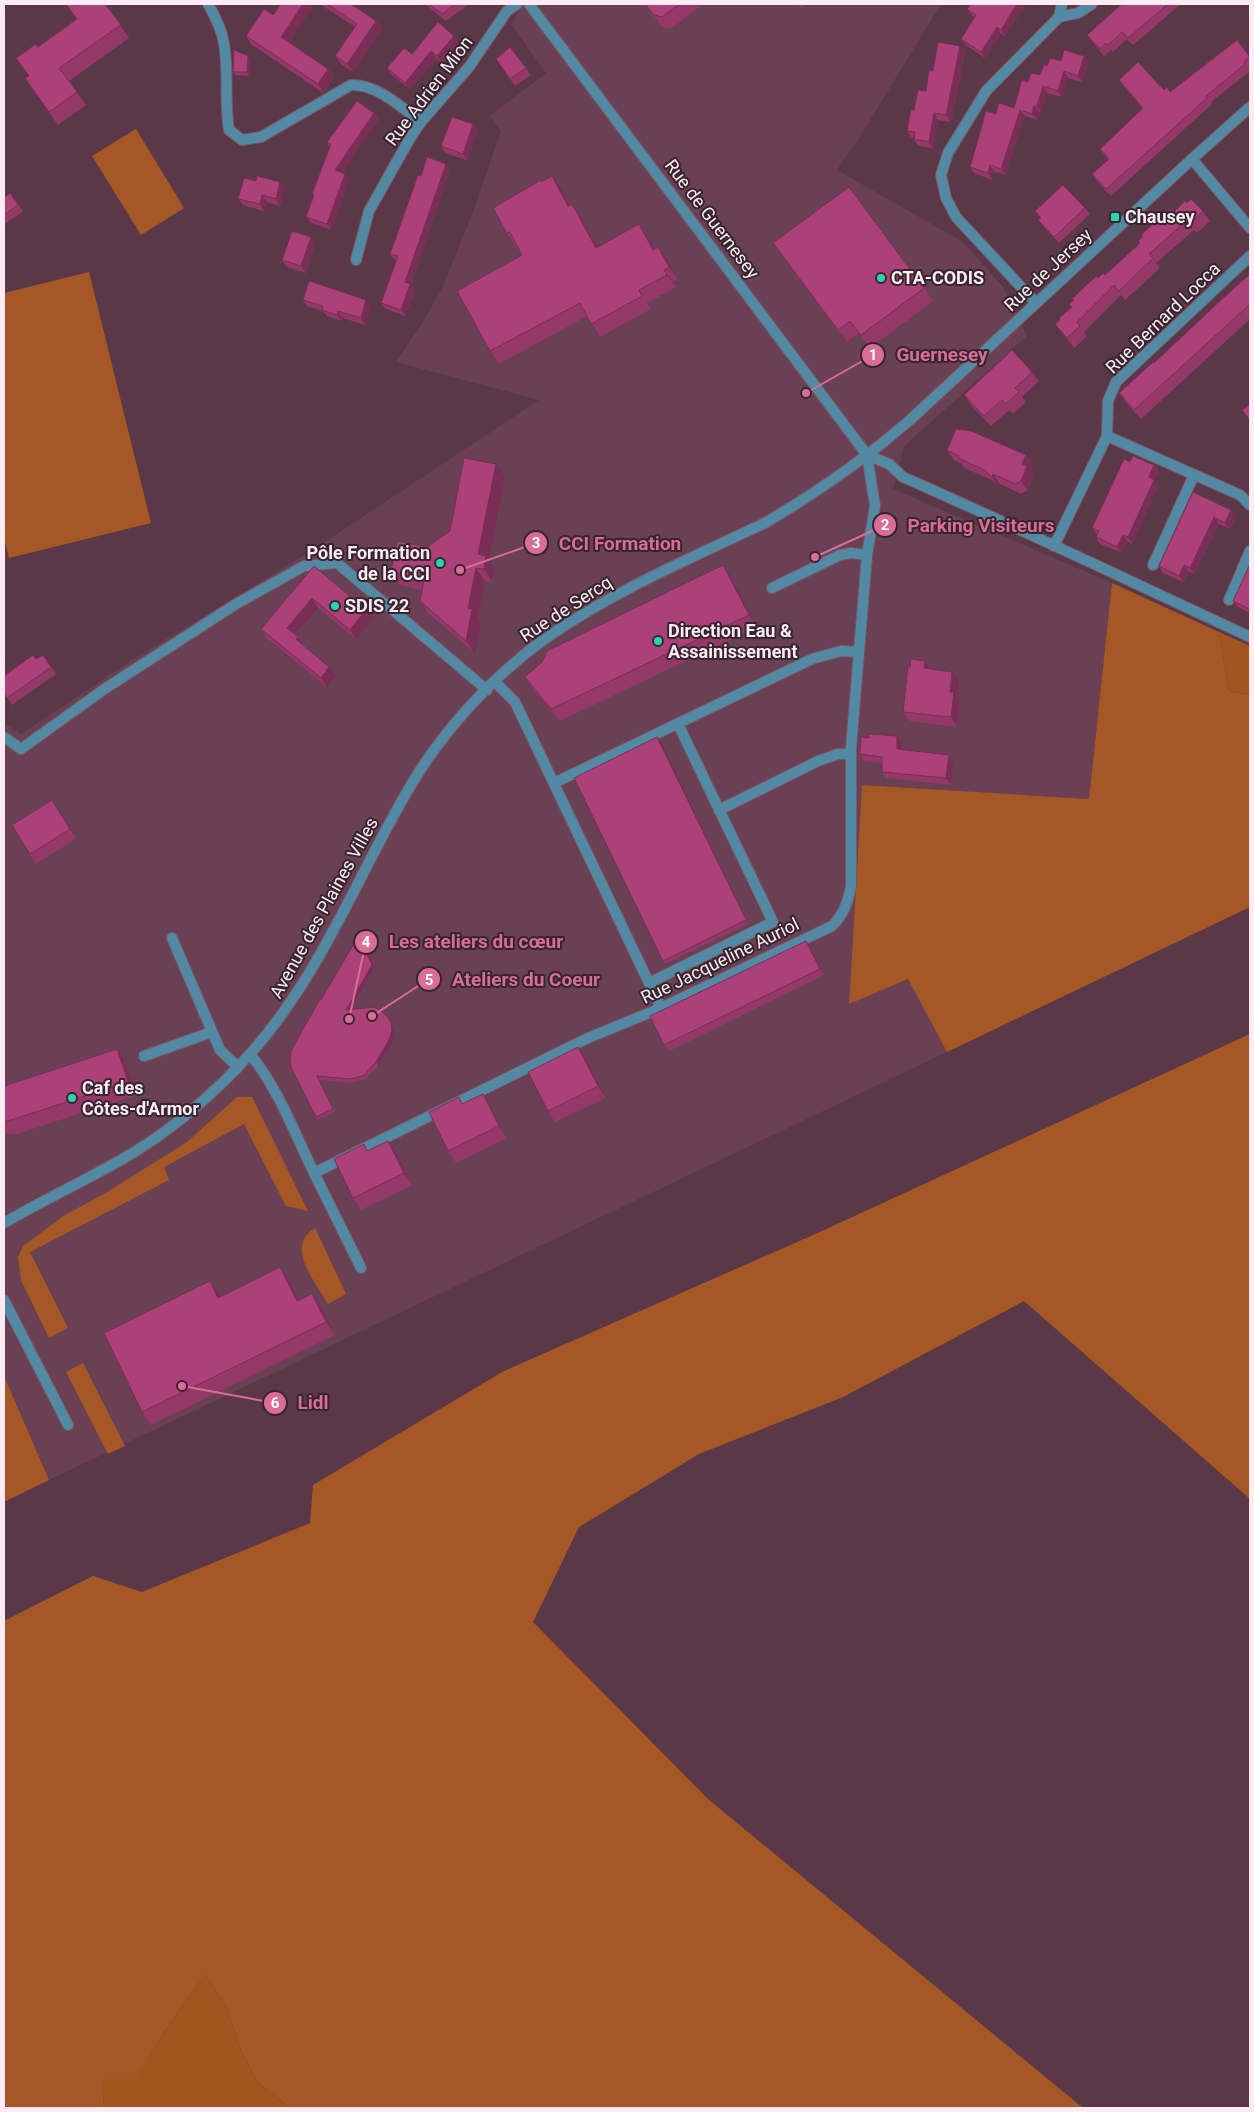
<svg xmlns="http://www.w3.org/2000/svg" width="1254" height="2112" viewBox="0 0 1254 2112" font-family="Roboto,sans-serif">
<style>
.built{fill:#6a4054}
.green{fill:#a55825}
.forest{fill:#a3551f}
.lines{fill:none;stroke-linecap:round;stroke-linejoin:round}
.service-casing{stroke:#785867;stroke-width:12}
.minor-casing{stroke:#785867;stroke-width:12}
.service{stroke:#5489a3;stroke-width:10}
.minor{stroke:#5489a3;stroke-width:10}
.wall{fill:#943868}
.shaded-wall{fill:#782e55}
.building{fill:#ac4179;stroke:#782e55}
.poi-dot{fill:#2dd4ab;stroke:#36252d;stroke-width:2}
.labels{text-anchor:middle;stroke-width:4;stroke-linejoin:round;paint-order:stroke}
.street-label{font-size:18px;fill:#feebf3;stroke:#36252d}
.poi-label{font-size:18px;font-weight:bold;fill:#feebf3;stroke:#36252d;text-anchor:start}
.leader{fill:none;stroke:#da6c98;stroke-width:2}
.callout-dot{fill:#da6c98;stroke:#36252d;stroke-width:2}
.mark-label{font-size:15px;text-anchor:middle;font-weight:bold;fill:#fff}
.callout-label{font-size:19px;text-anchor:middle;font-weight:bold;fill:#da6c98;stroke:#36252d;stroke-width:4;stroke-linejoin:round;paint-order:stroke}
</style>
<rect width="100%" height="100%" fill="#5b3848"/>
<!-- built -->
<path class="built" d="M523,4H941L861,135L837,170L963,242L1003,287L1027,336L904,446L893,489L1112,583L1089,799L862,785L849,1003L908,979L947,1052L49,1480L4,1376V730L7,725L21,734L137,657L308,553L539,400L396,362L423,322L443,286L472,215L501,131L490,116L546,73L511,24Z"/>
<!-- green -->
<g class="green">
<path d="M136,129L184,208L141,235L92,156Z"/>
<path d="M89,272L151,523L9,558L4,538V293Z"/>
<path d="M1112,583L1219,632L1229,691L1250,695V907L947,1052L908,979L849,1004L862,785L1089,799Z"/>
<path d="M1250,1034V1499L1024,1301L843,1397L699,1454L579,1527L533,1622L708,1799L1083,2108H290L258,2083L241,2051L226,2006L205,1975L164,2032L137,2078H102L104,2108H4V1621L93,1576L142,1592L310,1523L313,1485L504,1371L822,1231Z"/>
<path d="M237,1097H252L308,1211L286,1206L244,1124L164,1167L169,1180L30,1252L68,1328L49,1338L21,1280L18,1257L23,1246L65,1215L104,1194L187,1142Z"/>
<path d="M315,1228L346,1294L328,1304C316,1283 284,1246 315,1228Z"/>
<path d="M83,1363L125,1446L108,1454L66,1372Z"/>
<path d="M4,1376L49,1480L4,1502Z"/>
</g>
<!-- forest -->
<g class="forest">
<path d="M1219,632L1250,646V695L1229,691Z"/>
<path d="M205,1975L226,2006L241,2051L258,2083L290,2108H104L102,2078L137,2077L164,2032Z"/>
</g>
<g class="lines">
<!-- service casing -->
<g class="service-casing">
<g id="service">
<path d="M772,588L840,555L851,553L867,555"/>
<path d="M495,682L515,702L661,1008"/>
<path d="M554,783L812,659L841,651L859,652"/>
<path d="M719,810L818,761L838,754H851"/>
<path d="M172,938L220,1050L238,1067"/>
<path d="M649,983L773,922L678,724"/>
<path d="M144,1056L212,1032"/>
</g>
</g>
<!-- minor casing -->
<g class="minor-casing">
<g id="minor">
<path d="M208,4C215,16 222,29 224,44C229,72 224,101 229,130L242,140L261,137L351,85C377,84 401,107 421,122"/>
<path d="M1059,17L1078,13L1092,4"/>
<path d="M1192,159L1250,228"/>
<path d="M356,260L369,211L409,140L421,122L469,67L507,11L517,4"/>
<path d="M1036,303L956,217L946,198L941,175L948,153L986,91L1059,17L1062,4"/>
<path d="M1107,436L1240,495L1250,505"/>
<path d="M867,455L889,464L903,477C1019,528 1134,583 1250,637"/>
<path d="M1054,546L1107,436L1108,401L1116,382L1250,256"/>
<path d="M1153,565L1194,475"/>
<path d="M1229,600L1250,551"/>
<path d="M4,737L21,749L106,688L236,604L304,566L337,563L487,690"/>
<path d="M250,1054C278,1088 295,1134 314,1173L588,1038L661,1008L832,926C844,914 848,902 851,886V748L867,555L875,506L867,455L529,4"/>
<path d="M314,1173L361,1268"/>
<path d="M4,1223C45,1199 89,1179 131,1154C173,1129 216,1092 249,1055C319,978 356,879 408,790C442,731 496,672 552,634C618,589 693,557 765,523C816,493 865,459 910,420L1192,159L1250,107"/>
<path d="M4,1300L68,1425"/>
</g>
</g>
<!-- service -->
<use href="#service" class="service"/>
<!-- minor -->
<use href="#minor" class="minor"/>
</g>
<!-- wall -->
<g class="wall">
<path d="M105,4L129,38L69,81L86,105L58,125L25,78L29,76L38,47Z"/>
<path d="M281,4H314L289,42L328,69L334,77L323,93L251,44L246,36L273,15Z"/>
<path d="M320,4H351L376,21L382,29L353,72L341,64L335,56L355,27Z"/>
<path d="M425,4H469L446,21Z"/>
<path d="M645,4H699L701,6L670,29L662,27Z"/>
<path d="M798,4H806L801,8Z"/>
<path d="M1026,4L1005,36L1001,34L985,58L966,45L961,39L975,17L972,15L967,9Z"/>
<path d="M1122,4H1181L1133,45L1127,39L1113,52L1111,50L1104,56L1092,41L1087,35Z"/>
<path d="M458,42L442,63L436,58L410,89L392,75L387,68L412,54Z"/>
<path d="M960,46L965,52L951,122L938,120L933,148L918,146L914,139V138L911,137L907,131L914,110L926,91L933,71Z"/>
<path d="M510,47L531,75L515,86L496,59Z"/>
<path d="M1084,56L1089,62L1082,82L1068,78L1062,97L1047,93L1041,113L1039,112L1037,120L1024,116L1006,175L994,172L992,180L974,173L970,167L996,114L1014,108L1028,82L1040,75L1047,66Z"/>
<path d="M1250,57V67L1248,68L1250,71L1211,102L1212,104L1111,196L1096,180L1092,174L1108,160L1100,149L1143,109L1124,87L1119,80L1170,92Z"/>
<path d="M250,60L249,76L235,75L233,72Z"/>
<path d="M374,113L379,119L342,173L349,180L331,230L311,223L306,217L314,196L312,194L330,147L327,142Z"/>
<path d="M478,131L467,160L445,153L441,146Z"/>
<path d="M450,170L411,285L415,290L405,316L386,309L381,303L397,261L395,260L390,254L421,176Z"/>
<path d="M552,176L561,188L570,205L581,217L598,247L639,224L648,237L654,249L667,259L678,279L673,282L676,287L647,303L651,309L600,337L587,316L499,364L490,351L522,255L517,245L516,246L507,233L542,181Z"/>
<path d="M280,182L285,188L280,206L267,202L264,211L243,205L238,199Z"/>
<path d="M10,193L23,211L4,225V198Z"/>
<path d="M1187,203L1203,211L1210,221L1197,233L1194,230L1156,263L1160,268L1125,300L1121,295L1084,332L1087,336L1074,348L1055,324L1071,307L1069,305L1073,301L1072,299L1098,278L1105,275L1140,243L1138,241L1167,214L1174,212Z"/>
<path d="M1085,208L1090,214L1059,243L1043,226L1038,220L1040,218L1035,211Z"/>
<path d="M311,237L315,244L306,273L287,267L282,260Z"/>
<path d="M773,243L924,288L933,301L870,348L859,333L847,342Z"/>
<path d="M1250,274V319L1141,419L1126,403L1119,393L1154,363Z"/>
<path d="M303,300L371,306L365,325L343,318L342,321L327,316L323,311L307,306Z"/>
<path d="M1032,372L1039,381L1022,397L1026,402L1013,414L1009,410L991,426L971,405L964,395Z"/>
<path d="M947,450L1033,465L1030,471L1034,476L1028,490L1021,494L1000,484L998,488L992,480L964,468L961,463L954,460Z"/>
<path d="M1130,462L1154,465L1159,472L1154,481L1158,486L1132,544L1127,541L1122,553L1100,544L1096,537L1097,535L1092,528Z"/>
<path d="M505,477L489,559L495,569L492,582L485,581L478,617L481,622L475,653L429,614L420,601L422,590L400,585L391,572L450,531Z"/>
<path d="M1193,492L1231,510L1236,516L1230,529L1219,524L1194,574L1188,571L1183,582L1163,573L1159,566Z"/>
<path d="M1250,564V613L1238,607L1233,601Z"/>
<path d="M723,565L732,578L757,627L560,721L533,689L525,677Z"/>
<path d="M314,566L373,619L356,639L318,608L295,635L298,637L304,646L336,676L327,687L267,638L261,629Z"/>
<path d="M43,655L56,674L12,705L4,693L36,659Z"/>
<path d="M925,661L930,669L952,672L959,681L957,697L960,702L957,727L910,721L903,712L910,667Z"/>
<path d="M657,737L748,924L665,964L663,961Z"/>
<path d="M902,743V749L953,761L951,785L886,778L882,772V763L864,761L860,754Z"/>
<path d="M52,800L77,838L36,864L30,854Z"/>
<path d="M362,939L375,968L351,1009L385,1014L393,1025L395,1034L392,1043L378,1066L365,1079L352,1083L319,1080L335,1112L318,1120L292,1069L321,1000Z"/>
<path d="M810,947L824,975L669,1051L664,1045Z"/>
<path d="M578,1047L586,1058L606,1098L555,1122L548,1111Z"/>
<path d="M117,1049L126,1062L137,1095L17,1134H4V1086Z"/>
<path d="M483,1094L490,1105L507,1138L456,1163L448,1151Z"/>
<path d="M396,1152L412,1185L361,1210L353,1198Z"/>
<path d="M280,1267L289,1280L299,1300L312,1294L321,1307L335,1335L151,1425L142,1412L219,1294L220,1297Z"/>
</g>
<!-- shaded-wall -->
<g class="shaded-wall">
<path d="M303,4H314L287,45L281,37Z"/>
<path d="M1017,4H1026L1005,36L1001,30Z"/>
<path d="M376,21L382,29L353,72L347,64Z"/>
<path d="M997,27L1001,34L985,58L981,52Z"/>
<path d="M454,36L458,42L442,63L437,56Z"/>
<path d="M960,46L965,52L951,122L946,115Z"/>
<path d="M431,51L436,58L410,89L405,83Z"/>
<path d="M248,56L250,60L249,76L247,72Z"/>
<path d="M1084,56L1089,62L1082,82L1078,76Z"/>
<path d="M328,69L334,77L323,93L318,84Z"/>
<path d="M1064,71L1068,78L1062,97L1058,91Z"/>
<path d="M1043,86L1047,93L1041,113L1037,106Z"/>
<path d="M1034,106L1039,112L1037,120L1032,114Z"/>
<path d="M1020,110L1024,116L1006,175L1001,169Z"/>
<path d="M374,113L379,119L340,177L335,170Z"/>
<path d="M934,113L938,120L933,148L929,142Z"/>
<path d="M473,124L478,131L467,160L463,154Z"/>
<path d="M446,164L450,170L411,285L415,290L405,316L401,310L405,282Z"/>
<path d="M990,165L994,172L992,180L988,173Z"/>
<path d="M345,174L349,180L331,230L327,224Z"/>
<path d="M552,176L561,188L577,219L568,206Z"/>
<path d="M280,182L285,188L280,206L276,199Z"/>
<path d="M262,195L267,202L264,211L260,204Z"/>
<path d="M572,204L581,217L605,260L596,248Z"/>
<path d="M639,224L648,237L662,262L653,250Z"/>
<path d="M311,237L315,244L306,273L301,266Z"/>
<path d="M658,247L667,259L678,279L669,267Z"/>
<path d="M664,270L673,282L676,287L667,275Z"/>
<path d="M366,300L371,306L365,325L361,318Z"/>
<path d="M338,311L343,318L342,321L337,315Z"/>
<path d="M1026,455L1033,465L1030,471L1034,476L1028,490L1021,481L1022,464Z"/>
<path d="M496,464L505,477L489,559L495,569L492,582L484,569L478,554Z"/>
<path d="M1154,465L1159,472L1154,481L1158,486L1132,544L1128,537L1149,477Z"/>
<path d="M993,474L1000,484L998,488L992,478Z"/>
<path d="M1231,510L1236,516L1230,529L1225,523Z"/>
<path d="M1214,517L1219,524L1194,574L1190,568Z"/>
<path d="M1123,535L1127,541L1122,553L1117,547Z"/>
<path d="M723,565L732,578L757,627L749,615Z"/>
<path d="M1184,565L1188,571L1183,582L1179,576Z"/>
<path d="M476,568L485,581L478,617L481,622L475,653L466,641L468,608Z"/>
<path d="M312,598L318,608L293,637L287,628Z"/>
<path d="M366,610L373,619L356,639L350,630Z"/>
<path d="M298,637L304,646L296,639Z"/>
<path d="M925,661L931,670L924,668Z"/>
<path d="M329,667L336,676L327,687L321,678Z"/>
<path d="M952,672L959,681L957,697L960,702L957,727L951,717L950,692Z"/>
<path d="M897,736L902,743L901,755L897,749Z"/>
<path d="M657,737L660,740L748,924L746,920Z"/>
<path d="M949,755L953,761L951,785L946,778Z"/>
<path d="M52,800L59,810L77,838L70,829Z"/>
<path d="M359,935L362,939L375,968L348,1013L346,1010Z"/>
<path d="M806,941L810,947L824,975L820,969Z"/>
<path d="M391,1022L393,1025L395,1034L392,1043L378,1066L376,1062Z"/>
<path d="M578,1047L586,1058L606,1098L598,1086Z"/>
<path d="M117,1049L126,1062L137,1095L128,1082Z"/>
<path d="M483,1094L490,1105L507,1138L499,1126Z"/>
<path d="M388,1141L396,1152L412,1185L404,1173Z"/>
<path d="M280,1267L289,1280L306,1314L297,1301Z"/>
<path d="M210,1281L219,1294L227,1311L218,1298Z"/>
<path d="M312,1294L321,1307L335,1335L326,1322Z"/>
</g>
<!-- building -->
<g class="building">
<path d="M66,4H105L121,25L59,68L77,92L49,112L25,78L29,76L16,58L36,44L38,47L77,19Z"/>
<path d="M281,4H303L281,37L328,69L318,84L246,36L264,9L273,15Z"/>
<path d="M327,4H351L376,21L347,64L335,56L357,24Z"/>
<path d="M429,4H456L442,14Z"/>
<path d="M645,4H680L662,17L654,15Z"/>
<path d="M971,4H1017L1001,30L997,27L981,52L961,39L976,15L967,9Z"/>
<path d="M1122,4H1168L1128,38L1122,32L1108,45L1106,43L1100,49L1087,35Z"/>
<path d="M438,22L454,36L437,56L431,51L405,83L387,68L404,48L412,54Z"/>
<path d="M1237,40L1250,57L1244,62L1245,64L1206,96L1207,98L1106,189L1092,174L1109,159L1100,149L1143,108L1119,80L1138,62L1164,90L1167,87L1170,92Z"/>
<path d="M938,42L960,46L946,115L934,113L929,142L914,139L915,132L907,131L911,109L914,110L918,90L926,91L929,70L933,71Z"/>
<path d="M510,47L526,68L510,79L496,59Z"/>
<path d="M234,50L248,56L247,72H233Z"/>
<path d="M1064,50L1084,56L1078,76L1064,71L1058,91L1043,86L1037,106H1034L1032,114L1020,110L1001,169L990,165L988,173L970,167L986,111L996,114L999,103L1014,108L1022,80L1028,82L1031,73L1040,75L1044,65L1047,66L1050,58L1061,61Z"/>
<path d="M357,101L374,113L335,170L345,174L327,224L306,217L314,195L312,194L331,144L327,142Z"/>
<path d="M452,117L473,124L463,154L441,146Z"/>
<path d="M427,157L446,164L405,282L410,284L401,310L381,303L398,256L390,254L418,175L421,176Z"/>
<path d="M257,176L280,182L276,199L262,195L260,204L238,199L244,178L256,181Z"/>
<path d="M552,176L568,206L572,204L596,248L639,224L653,250L658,247L669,267L664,270L667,275L639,290L642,296L591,324L580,303L490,351L457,291L522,255L510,232L507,233L493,208L541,180V182Z"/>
<path d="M1063,185L1085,208L1054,237L1038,220L1041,218L1035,211Z"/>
<path d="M849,187L924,288L861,335L850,321L838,330L773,243Z"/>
<path d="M10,193L18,205L4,215V198Z"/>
<path d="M1191,199L1203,211L1190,224L1187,220L1149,254L1153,258L1119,291L1114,285L1077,322L1080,326L1067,338L1055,324L1060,320L1059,318L1072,307L1069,305L1074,300L1072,299L1096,276L1098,278L1103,273L1105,275L1140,243L1138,241L1143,237L1141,235L1165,213L1167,214L1171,209L1174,212L1185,201L1187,203Z"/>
<path d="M292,231L311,237L301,266L282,260Z"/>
<path d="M1250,274V304L1134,410L1119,393L1153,362L1154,363L1221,300Z"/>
<path d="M309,281L366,300L361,318L338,311L337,315L322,310L323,306L303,300Z"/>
<path d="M1012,350L1032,372L1015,388L1019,392L1006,404L1002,400L984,416L964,395Z"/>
<path d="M1250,404V420L1242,410Z"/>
<path d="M956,429L971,431L1026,455L1022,464L1027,466L1021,481L1015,484L993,474L992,478L985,470L958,458L959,456L947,450Z"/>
<path d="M1133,456L1154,465L1149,477L1154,480L1128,537L1123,535L1117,547L1096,537L1099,531L1092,528L1124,459L1130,462Z"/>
<path d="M464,458L496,464L478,554L486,556L484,569L476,568L468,608L472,609L466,641L420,601L424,579L391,572L397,541L427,547L450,531Z"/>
<path d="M1193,492L1231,510L1225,523L1214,517L1190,568L1184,565L1179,576L1159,566Z"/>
<path d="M1250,564V609L1233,601Z"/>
<path d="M723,565L749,615L551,709L525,677L542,662L547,651L553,648Z"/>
<path d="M314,566L366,610L350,630L312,598L287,628L298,637L296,639L329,667L321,678L261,629Z"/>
<path d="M33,655L36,659L43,655L51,667L7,698L4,693V680L5,679L4,676Z"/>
<path d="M911,659L925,661L924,668L952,672L950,692H954L951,717L903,712L908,667H910Z"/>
<path d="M869,734L897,736V749L949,755L946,778L882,772V757L860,754L861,737L869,738Z"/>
<path d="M657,737L746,920L663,961L574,778Z"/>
<path d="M52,800L70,829L30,854L12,825Z"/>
<path d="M359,935L372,965L346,1010L374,1007L380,1010L385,1014L391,1022L392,1030L389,1040L376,1062L363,1076L349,1079L317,1076L333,1109L316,1117L292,1069L290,1063L291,1051L320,999L321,1000Z"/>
<path d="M806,941L820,969L664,1045L650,1016Z"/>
<path d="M578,1047L598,1086L548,1111L528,1072Z"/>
<path d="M117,1049L128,1082L8,1121H4V1086Z"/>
<path d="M483,1094L499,1126L448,1151L429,1112L459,1097L462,1104Z"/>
<path d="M388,1141L404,1173L353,1198L334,1159L364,1144L367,1151Z"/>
<path d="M280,1267L297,1301L312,1294L326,1322L142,1412L104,1333L210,1281L218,1298Z"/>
</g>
<!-- markers -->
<g class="poi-dot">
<rect x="1110" y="212" width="10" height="10" rx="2.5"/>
<circle cx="881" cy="278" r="5"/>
<circle cx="440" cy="563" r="5"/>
<circle cx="335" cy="606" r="5"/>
<circle cx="658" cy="641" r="5"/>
<circle cx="72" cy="1098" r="5"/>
</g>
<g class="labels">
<!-- street labels -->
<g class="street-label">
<text transform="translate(429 91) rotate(-53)" y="6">Rue Adrien Mion</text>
<text transform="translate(712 219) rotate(53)" y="6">Rue de Guernesey</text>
<text transform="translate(1048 270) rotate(-43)" y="6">Rue de Jersey</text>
<text transform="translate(1163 318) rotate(-44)" y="6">Rue Bernard Locca</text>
<text transform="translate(566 609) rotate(-33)" y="6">Rue de Sercq</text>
<text transform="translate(324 908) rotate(-61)" y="6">Avenue des Plaines Villes</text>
<text transform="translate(720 961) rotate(-26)" y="6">Rue Jacqueline Auriol</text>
</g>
<!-- poi labels -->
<g class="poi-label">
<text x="1125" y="223">Chausey</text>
<text x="891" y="284">CTA-CODIS</text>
<text x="430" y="559" text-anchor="end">Pôle Formation<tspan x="430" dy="21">de la CCI</tspan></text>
<text x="345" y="612">SDIS 22</text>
<text x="668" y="637">Direction Eau &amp;<tspan x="668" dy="21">Assainissement</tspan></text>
<text x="82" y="1094">Caf des<tspan x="82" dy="21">Côtes-d'Armor</tspan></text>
</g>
</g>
<!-- callouts -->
<path class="leader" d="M806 393L873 355M815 557L885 525M460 570L536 543M349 1019L366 942M372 1016L429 979M182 1386L275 1403"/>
<g class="callout-dot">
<circle cx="806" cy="393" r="5"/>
<circle cx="815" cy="557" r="5"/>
<circle cx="460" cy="570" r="5"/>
<circle cx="349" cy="1019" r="5"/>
<circle cx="372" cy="1016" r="5"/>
<circle cx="182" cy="1386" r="5"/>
<circle cx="873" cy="355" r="12"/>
<circle cx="885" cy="525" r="12"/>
<circle cx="536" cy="543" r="12"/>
<circle cx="366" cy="942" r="12"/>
<circle cx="429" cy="979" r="12"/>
<circle cx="275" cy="1403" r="12"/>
</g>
<g class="mark-label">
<text x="873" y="360">1</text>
<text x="885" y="530">2</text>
<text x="536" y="548">3</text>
<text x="366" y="947">4</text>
<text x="429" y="985">5</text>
<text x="275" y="1408">6</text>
</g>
<g class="callout-label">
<text x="942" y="361">Guernesey</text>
<text x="981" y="532">Parking Visiteurs</text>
<text x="620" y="550">CCI Formation</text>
<text x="476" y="948">Les ateliers du cœur</text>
<text x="526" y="986">Ateliers du Coeur</text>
<text x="313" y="1409">Lidl</text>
</g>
<!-- border -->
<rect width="1254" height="2112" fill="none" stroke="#feebf3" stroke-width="10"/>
</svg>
